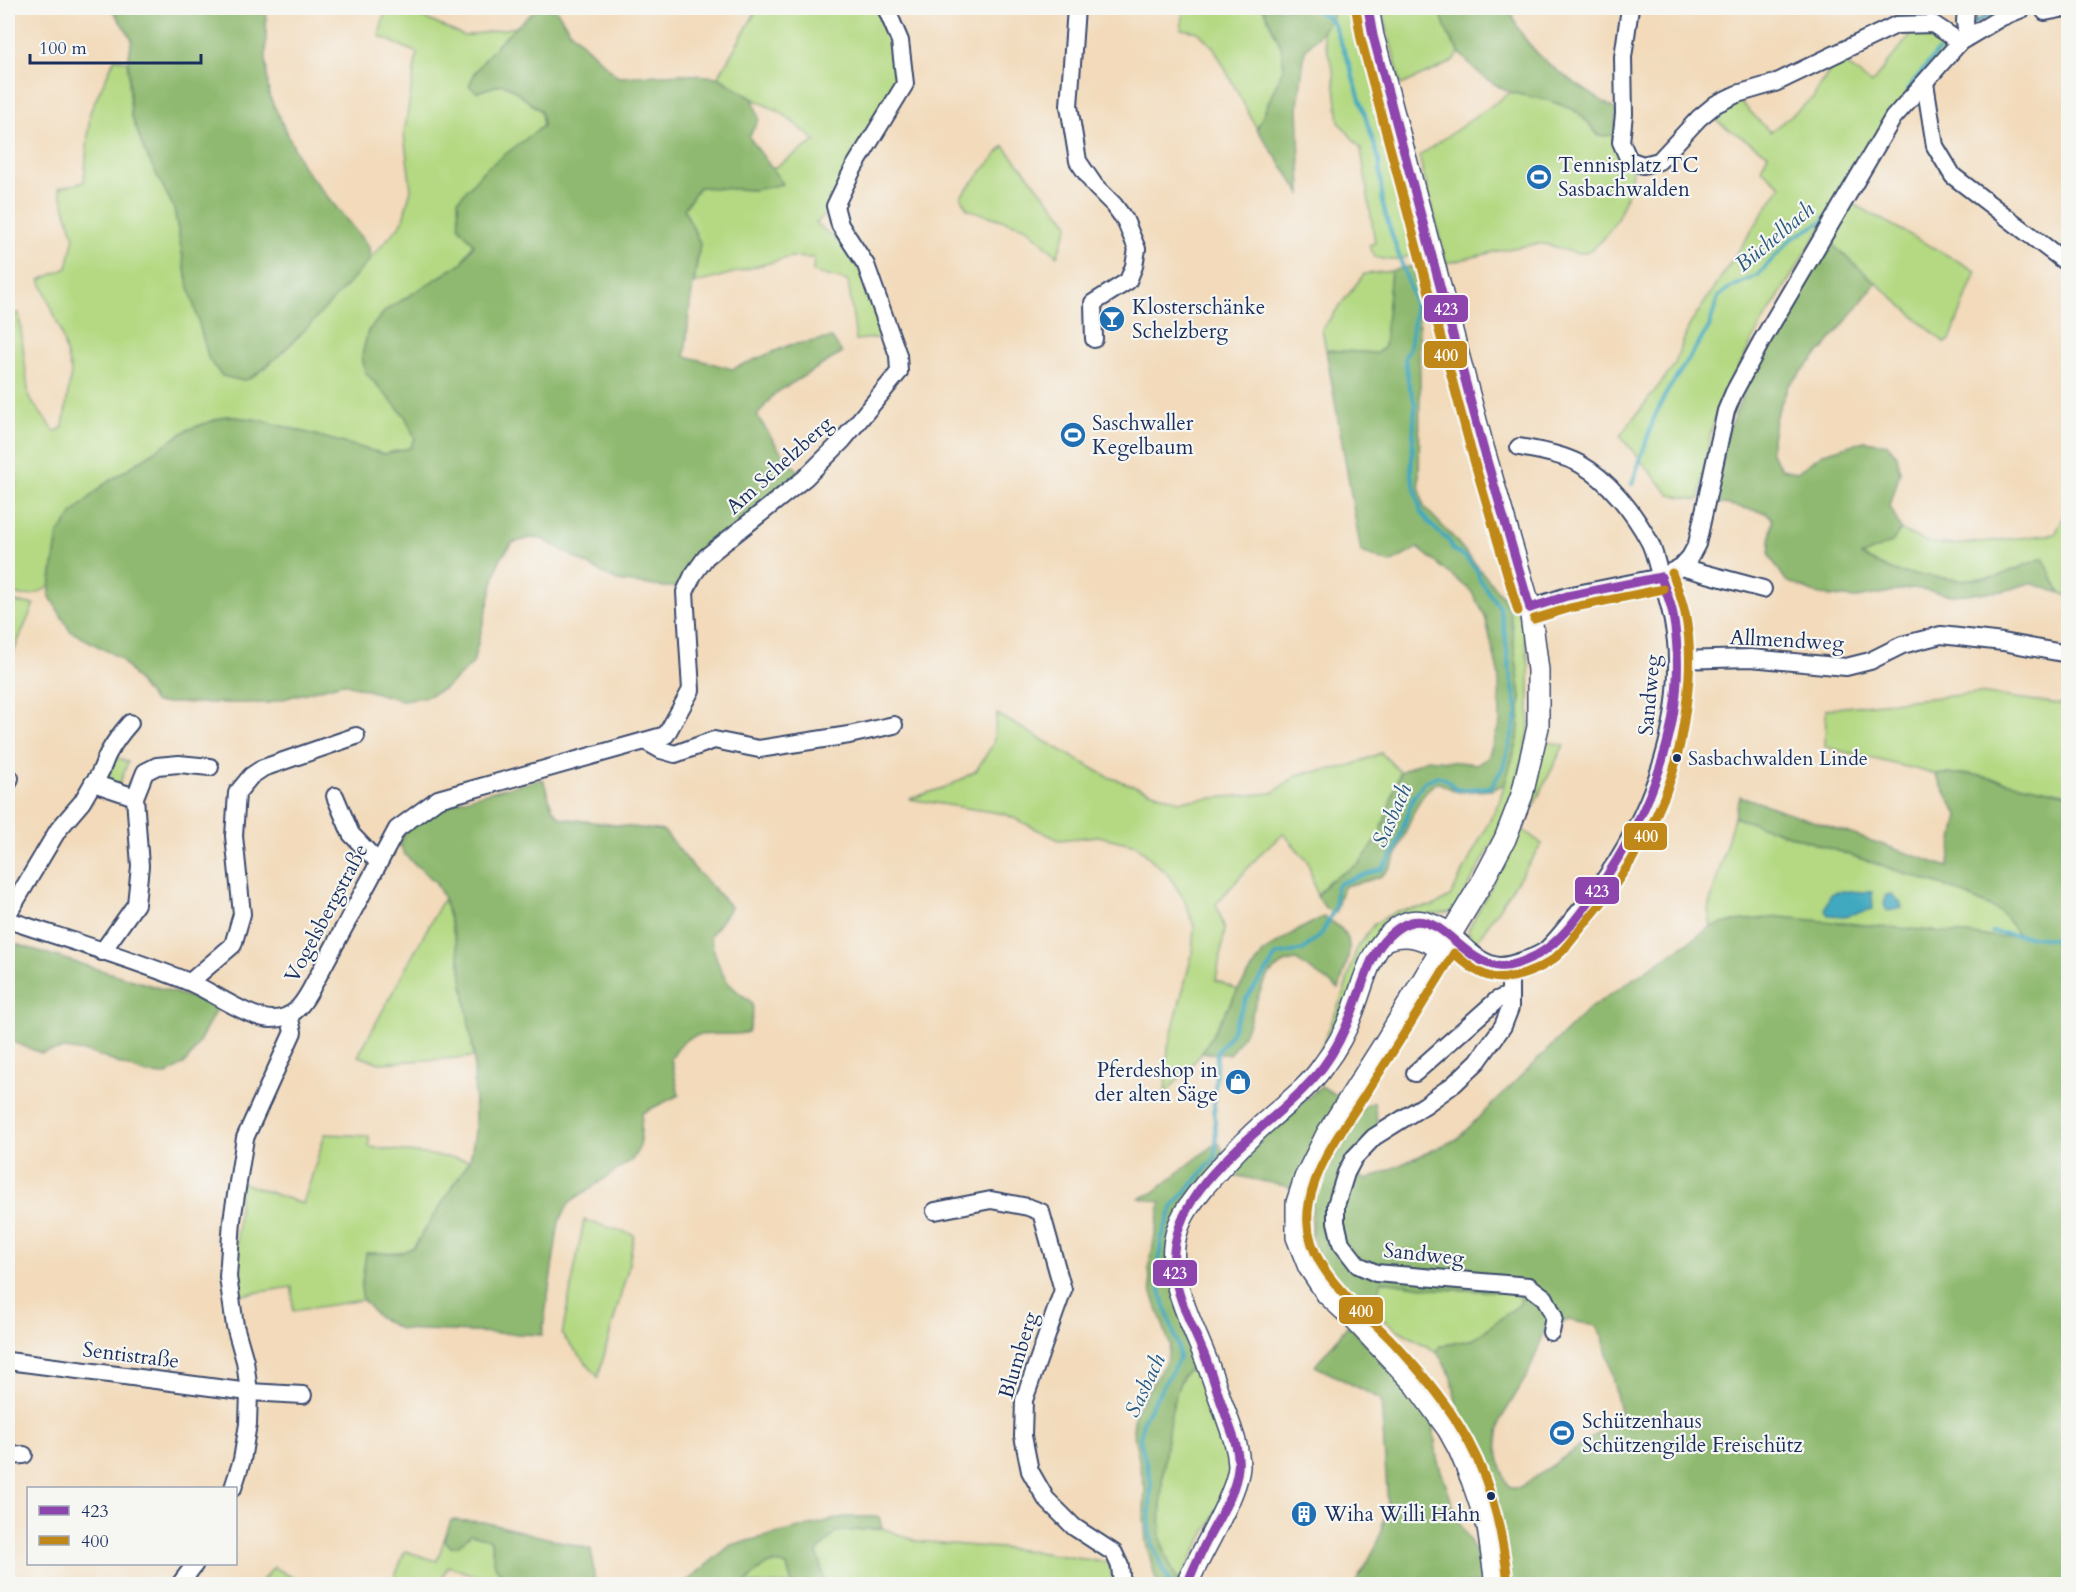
<svg xmlns="http://www.w3.org/2000/svg" width="2076" height="1592" viewBox="0 0 2076 1592" font-family="Cardo,serif">
<style>
.green{fill:#b4d982;stroke:#688470;stroke-width:1.5}
.forest{fill:#8fb970;stroke:#557467;stroke-width:1.5;fill-rule:evenodd}
.water{fill:#3fa8bf;stroke:#2d6c8e;stroke-width:1.5}
.lines{fill:none;stroke-linecap:round;stroke-linejoin:round}
.stream{stroke:#3fa8bf;stroke-width:4}
.minor-casing{stroke:#3b496c;stroke-width:20}
.major-casing{stroke:#3b496c;stroke-width:24}
.minor{stroke:#fff;stroke-width:16}
.major{stroke:#fff;stroke-width:21}
.bus-1-casing{stroke:#f6f6f2;stroke-width:14}
.bus-2-casing{stroke:#f6f6f2;stroke-width:14}
.bus-1{stroke:#8e44ad;stroke-width:9}
.bus-2{stroke:#c08818;stroke-width:9}
.bus-dot{fill:#1b2f5e;stroke:#f6f6f2;stroke-width:2}
.labels{text-anchor:middle;stroke-width:4.5;stroke-linejoin:round;paint-order:stroke}
.bus-label{font-size:20px;fill:#1b2f5e;stroke:#f6f6f2;text-anchor:start}
.poi-label{font-size:21px;fill:#1b2f5e;stroke:#f6f6f2;text-anchor:start}
.street-label{font-size:21px;fill:#1b2f5e;stroke:#f6f6f2}
.water-label{font-size:22px;font-style:italic;fill:#285980;stroke:#f6f6f2}
.line-badge{stroke:#f6f6f2;stroke-width:2}
.badge-label{font-size:16px;text-anchor:middle;font-weight:bold;fill:#fff}
</style>
<rect width="100%" height="100%" fill="#f6f6f2"/>
<filter id="ink" filterUnits="userSpaceOnUse"><feTurbulence type="fractalNoise" baseFrequency=".0167" numOctaves="2"/><feDisplacementMap in="SourceGraphic" scale="12" xChannelSelector="R" yChannelSelector="G"/><feConvolveMatrix kernelMatrix="1 2 1 2 8 2 1 2 1" color-interpolation-filters="sRGB"/></filter>
<filter id="wash" filterUnits="userSpaceOnUse"><feTurbulence type="fractalNoise" baseFrequency=".008" numOctaves="4" result="noise"/><feDisplacementMap in="SourceGraphic" scale="24" xChannelSelector="R" yChannelSelector="G"/><feGaussianBlur stdDeviation="1.35" result="paint"/><feColorMatrix in="noise" values="0 0 0 0 0 0 0 0 0 0 0 0 0 0 0 0 0 1.4 0 .05"/><feComposite in="paint" operator="in"/></filter>
<g filter="url(#wash)">
<rect width="100%" height="100%" fill="#f2daba"/>
<!-- green -->
<g class="green">
<path d="M386,8H402L464,36L516,27L473,74L477,92L502,84L508,86L541,111L543,126L535,133L462,263L386,310L368,331L362,356L365,372L405,416L416,438L410,448L384,454L260,420L226,416L187,430L58,534L50,586C35,596 25,598 8,593V486L16,485L12,434L8,429V315L19,313L29,398L55,432L63,427L71,372L60,329L40,280L67,268L74,237L59,188L84,182L90,112L115,58L128,62L131,114L144,150L174,208L187,280L264,369L327,306L402,223L411,189L404,134L417,53L379,36Z"/>
<path d="M758,8H880C892,38 900,59 896,93L830,211L816,223L851,252L863,275L884,337L856,340L848,281L813,272L814,258L790,257L694,284L700,243L684,209L699,187L754,190L782,183L772,169L816,141L780,112L753,99L718,77Z"/>
<path d="M1184,8H1263L1281,47L1284,67L1257,129L1214,48L1198,32L1181,29Z"/>
<path d="M1331,8H1359L1421,243C1411,261 1393,263 1375,257L1369,245L1375,243L1361,149L1339,122L1333,69L1322,32L1334,13Z"/>
<path d="M1382,8H1441L1449,37L1460,53L1450,63L1401,85Z"/>
<path d="M1915,29L1933,31L1941,42L1943,53L1897,106L1759,328L1721,402L1711,431L1699,500L1670,495L1620,436L1674,366L1689,326L1781,186L1761,169L1768,154L1707,115L1737,98L1770,132L1813,98L1832,66L1840,59L1871,84Z"/>
<path d="M1511,92L1548,100L1578,112L1599,136L1615,135C1620,144 1632,158 1632,167C1633,191 1608,251 1581,253C1567,254 1552,242 1536,244C1506,248 1476,257 1446,263L1419,156Z"/>
<path d="M1004,146L1069,224L1057,256L1027,228L967,209L961,196Z"/>
<path d="M1852,203L1976,271L1950,340L1945,343L1827,240Z"/>
<path d="M1391,271L1384,348L1376,353L1326,350L1322,329L1364,274Z"/>
<path d="M2068,509V596L2060,593L2043,558L1996,577L1960,580L1896,572L1860,556L1891,543L1901,530L1926,542L1953,545L2055,534Z"/>
<path d="M1515,593L1523,622L1529,666V733L1508,816L1454,912L1407,917L1321,1061L1320,1051L1344,992L1357,947L1374,924L1397,911L1433,906L1450,897L1499,802L1518,739L1521,697L1510,613L1501,595Z"/>
<path d="M8,600L20,603L34,604L8,665Z"/>
<path d="M1978,693L2068,705V794L1970,774H1935L1825,747L1826,709Z"/>
<path d="M997,714L1108,777L1179,801L1272,793L1299,774L1347,767L1381,753L1400,772L1380,837L1359,864L1329,881L1317,896L1308,862L1284,834L1264,850L1216,904L1225,929L1216,980L1238,990L1202,1053L1165,1094L1168,1047L1192,955L1194,926L1184,899L1169,876L1136,845L1098,836L1059,840L1005,814L909,799L949,786L976,771L993,744Z"/>
<path d="M1541,741L1564,745L1522,829L1542,844L1473,947L1468,930L1510,852Z"/>
<path d="M115,757L128,762L119,785L105,784Z"/>
<path d="M1734,817L1953,889L2001,912L2020,935L1998,937L1734,921L1711,927L1708,910Z"/>
<path d="M444,898L458,950L474,1057L380,1063L358,1056Z"/>
<path d="M325,1134L369,1136V1147L470,1160L414,1247L401,1253L361,1288L363,1300L293,1311L292,1287L234,1296L240,1182L303,1204Z"/>
<path d="M584,1220L634,1235L628,1269L598,1377L562,1335Z"/>
<path d="M1382,1281L1438,1289L1519,1292L1521,1303L1474,1339L1441,1346L1437,1352L1400,1331L1366,1308L1375,1298Z"/>
<path d="M1202,1362L1231,1442L1230,1486L1178,1584C1173,1568 1163,1554 1161,1537C1158,1507 1167,1394 1186,1372C1190,1368 1197,1365 1202,1362Z"/>
<path d="M882,1528L916,1541L1023,1550L1109,1563L1114,1584H825L817,1552L836,1532Z"/>
<path d="M471,1534L490,1539L496,1568L503,1575L498,1584H472L476,1576L448,1566L439,1584H392L405,1551L437,1561L444,1540L451,1547Z"/>
<path d="M777,1562L787,1566L792,1584H745L763,1566Z"/>
<path d="M274,1567L304,1584H259Z"/>
</g>
<!-- forest -->
<g class="forest">
<path d="M111,8H266V64L269,95L303,167L369,247L370,260C350,281 268,375 245,380C238,381 228,377 222,376L209,360L187,280L174,208L144,150L131,114L128,62L132,39Z"/>
<path d="M538,8H555L570,31L618,77L684,74L718,77L753,99L759,119L749,137L783,184L754,190L699,187L684,209L700,243L690,304L685,356L732,369L790,345L832,338L842,353L774,394L757,416L779,449L807,481L683,587H665L617,581L542,539L531,538L512,543L499,561L473,663L447,687L426,697L401,700L343,683L268,703H155L120,658L70,631L49,595L58,534L73,513L103,485L187,430L226,416L260,420L384,454L410,448L415,438L405,416L365,372L362,356L368,331L386,310L462,263L474,244L459,227L458,200L484,170L543,126L541,111L508,86L502,84L477,92L469,86C478,59 516,26 538,8Z"/>
<path d="M1263,8H1331L1334,13L1322,32L1305,50L1298,105L1301,194L1257,129L1284,67L1281,46Z"/>
<path d="M1441,8H1510C1523,57 1577,84 1616,110L1615,135L1599,136C1592,128 1585,118 1577,112C1557,99 1533,99 1511,92C1479,81 1443,42 1441,8Z"/>
<path d="M1827,240L1876,283L1827,345L1789,385L1776,415L1770,451L1782,469L1797,472L1824,453L1864,441L1887,444L1897,455L1900,472L1890,506L1901,530L1891,543L1861,556L1896,572L1960,580L1996,577L2043,558L2060,593L2030,583L2004,591L1952,595L1913,588L1857,598L1820,595L1786,581L1769,555L1772,519L1767,513L1714,502L1726,437L1746,386L1764,348Z"/>
<path d="M1417,265L1420,380L1419,485L1424,507L1453,537L1501,595L1510,613L1521,697L1518,739L1505,784L1491,790L1458,792L1437,782C1406,802 1404,862 1381,876C1371,881 1356,883 1345,886L1340,895L1336,913L1326,909L1317,896L1329,881L1359,864L1379,837L1400,772L1427,759L1478,764L1488,758L1500,723L1499,676L1485,616L1471,591L1418,548L1390,563L1361,552L1326,350L1376,353L1384,348L1391,271Z"/>
<path d="M1935,774H1970L2068,794V1584H1506L1498,1526L1483,1473L1466,1437L1457,1411L1452,1377L1437,1352L1440,1346L1474,1339L1521,1303L1519,1292L1438,1289L1382,1281L1375,1298L1366,1308L1353,1307L1322,1267L1312,1237V1201L1318,1185L1362,1108L1374,1102L1378,1126L1345,1169L1367,1180L1457,1139L1590,1008L1711,927L1734,921L1780,917L1998,937L2019,935L2001,912L1953,889L1734,817L1740,796L1948,867L1958,815ZM1569,1320L1596,1326L1603,1337L1620,1411L1615,1421L1520,1488H1510L1504,1477L1497,1449L1501,1419L1528,1374L1546,1328Z"/>
<path d="M543,779L552,808L561,818L664,831L694,868L731,907L710,936C713,948 720,972 727,981C746,1005 761,993 748,1032C729,1038 701,1029 686,1040C680,1044 675,1053 671,1059L679,1095L642,1113L640,1146L632,1160L570,1202L559,1222L542,1335L400,1329L379,1318L363,1300L361,1288L366,1253H401L414,1247L470,1160L475,1132L474,1057L458,950L444,898L435,882L406,856L400,845C402,840 404,832 407,828C424,805 514,786 543,779Z"/>
<path d="M1323,917C1362,935 1348,956 1339,989L1296,960C1260,965 1258,1003 1246,1030C1242,1038 1235,1046 1230,1054L1202,1053L1238,990L1264,952L1296,931Z"/>
<path d="M9,942L218,1006L193,1053L185,1063L167,1075L147,1074L91,1053L65,1049L41,1053L8,1040V943Z"/>
<path d="M1321,1086L1341,1098L1294,1188L1225,1173Z"/>
<path d="M1219,1143L1223,1152L1168,1255L1202,1362C1197,1365 1190,1368 1186,1372C1167,1394 1158,1507 1161,1537C1163,1554 1173,1568 1178,1584H1157L1146,1542L1144,1517L1145,1489L1133,1430L1135,1412L1167,1360L1170,1345L1151,1290L1149,1268L1161,1202L1139,1198L1153,1193L1212,1146Z"/>
<path d="M1348,1325L1413,1393L1433,1424L1437,1459L1458,1520L1486,1570L1487,1584H1355L1377,1544L1388,1506L1381,1399L1315,1366Z"/>
<path d="M844,1517H879L882,1528L836,1532L817,1552L825,1584H792L787,1566C766,1557 758,1571 745,1584H686L687,1581L731,1545Z"/>
<path d="M451,1520L484,1522L591,1549L595,1584C574,1585 505,1590 496,1567C492,1559 493,1548 490,1539L471,1534L459,1545L451,1547L444,1540Z"/>
</g>
<!-- water -->
<g class="water">
<path d="M1837,891L1872,892L1873,909L1845,916L1828,915L1825,909L1830,895Z"/>
<path d="M1892,894L1900,902L1902,908L1888,911C1883,907 1884,900 1886,895Z"/>
</g>
<g class="lines">
<!-- stream -->
<g class="stream">
<path d="M1974,23L1990,15"/>
<path d="M1907,90L1938,51"/>
<path d="M1632,484L1654,418L1665,395L1709,327L1718,297L1728,289L1758,275L1791,239L1823,221L1825,218"/>
<path d="M1992,932L2068,941"/>
<path d="M1169,1584L1168,1579L1153,1547L1149,1529L1151,1483L1140,1439L1143,1420L1179,1359L1178,1346L1161,1294L1158,1276L1161,1240L1173,1206L1215,1158L1216,1141L1214,1103L1217,1052L1229,1037L1247,997L1269,968L1276,955L1303,950L1322,933L1335,908L1336,888L1340,883L1382,869L1394,853L1413,798L1424,782L1437,776L1445,779L1458,790L1491,787L1504,766L1518,712L1509,667L1504,627L1499,607L1480,580L1477,570L1464,556L1453,550L1449,541L1432,526L1421,512L1411,473L1415,404L1408,381L1405,357L1410,347L1415,311L1413,297L1388,223L1383,205L1379,160L1347,58L1333,23L1327,17L1311,8"/>
</g>
</g>
</g>
<g filter="url(#ink)">
<g class="lines">
<!-- minor casing -->
<g class="minor-casing">
<g id="minor">
<path d="M1076,8L1069,106L1078,161L1095,186L1114,205L1125,220L1137,249L1134,266L1128,281L1093,303L1094,339"/>
<path d="M1630,8L1623,57L1624,114L1621,142L1629,160L1643,165L1659,161L1699,118L1716,104L1737,94L1775,83L1896,25L1933,24L1960,42"/>
<path d="M1966,8L1965,22L1967,36"/>
<path d="M2045,12L2066,8"/>
<path d="M1925,83L1935,146L1953,176L2068,264"/>
<path d="M1681,567L1763,589"/>
<path d="M1530,608L1567,596L1661,577L1681,567L1690,557L1697,544L1726,411L1734,392L1761,342L1893,118L1960,42L2002,17L2024,8"/>
<path d="M1677,660L1751,658L1846,667L1870,661L1902,645L1941,635L2003,642L2068,654"/>
<path d="M645,741L661,750L675,754L714,740L759,749L849,735L894,725"/>
<path d="M8,783L10,778"/>
<path d="M93,783C102,774 103,762 109,752C115,741 122,732 130,723"/>
<path d="M335,796L351,834L378,862"/>
<path d="M8,914L58,830L82,802L93,783L135,797"/>
<path d="M8,920C68,940 130,958 189,982C211,991 250,1019 272,1019C292,1019 301,1007 310,991L397,829L438,799L666,735L691,690L685,592L693,575L706,557L805,478L843,440L899,372L898,355L866,265L840,225L835,206L853,169L905,84L900,41L886,8"/>
<path d="M1451,934C1465,946 1480,965 1500,966C1510,966 1539,956 1546,950C1556,941 1565,929 1573,919C1635,850 1679,754 1677,660C1677,629 1669,600 1659,571C1656,562 1654,550 1649,541C1634,513 1609,480 1580,464C1561,454 1540,451 1519,447"/>
<path d="M102,952L136,904L140,866L135,797L145,772L157,766L179,764L210,767"/>
<path d="M1510,965V1008L1503,1026L1478,1061L1454,1084L1425,1105L1374,1137L1354,1158L1346,1173L1336,1205V1222L1341,1243L1358,1265L1376,1273L1529,1286L1545,1298L1554,1317L1551,1332"/>
<path d="M190,982L233,945L242,914L234,836L237,793L251,776L263,768L356,736"/>
<path d="M1415,1073L1497,1000L1509,995"/>
<path d="M935,1211L991,1200L1028,1207L1041,1212L1063,1290L1024,1400L1023,1436L1030,1471L1046,1499L1074,1527L1114,1553L1120,1566L1122,1584"/>
<path d="M8,1361L249,1392L303,1395"/>
<path d="M8,1456L24,1455"/>
<path d="M233,1488L242,1460L248,1424L249,1392L245,1361L235,1326L228,1277L232,1220L245,1138L293,1032L289,1015"/>
<path d="M180,1584L195,1564"/>
</g>
</g>
<!-- major casing -->
<g class="major-casing">
<g id="major">
<path d="M1368,8L1373,36L1483,447L1530,608L1538,670V727L1522,795L1505,839L1484,879L1385,1043L1327,1134L1305,1178L1297,1203V1237L1309,1267L1327,1294L1356,1321L1416,1385L1448,1429L1459,1449L1472,1480L1488,1527L1496,1584"/>
<path d="M1387,939C1409,932 1423,938 1442,949"/>
<path d="M1187,1584C1199,1555 1239,1492 1239,1465C1238,1446 1231,1429 1225,1412C1218,1394 1212,1375 1205,1357C1190,1319 1164,1273 1177,1231C1182,1213 1194,1199 1205,1185C1225,1162 1245,1140 1268,1120C1287,1103 1309,1087 1323,1066C1336,1049 1346,1031 1353,1011C1364,982 1370,947 1397,928C1416,914 1433,925 1451,934"/>
</g>
</g>
<!-- minor -->
<use href="#minor" class="minor"/>
<!-- major -->
<use href="#major" class="major"/>
<!-- bus-1 casing -->
<g class="bus-1-casing">
<g id="bus-1">
<path d="M1368,8L1373,36L1483,447L1530,608"/>
<path d="M1530,608L1567,596L1661,577"/>
<path d="M1187,1584C1194,1568 1201,1551 1210,1535C1221,1514 1236,1492 1238,1468C1240,1450 1232,1433 1226,1416C1219,1397 1213,1378 1206,1359C1193,1326 1170,1288 1174,1251C1182,1172 1278,1125 1323,1067C1338,1047 1348,1024 1356,1001C1364,981 1370,957 1384,941C1432,887 1454,960 1498,966C1511,968 1526,960 1537,955C1561,942 1580,914 1596,892C1652,812 1691,714 1673,615C1671,602 1665,590 1661,577"/>
</g>
</g>
<!-- bus-2 casing -->
<g class="bus-2-casing">
<g id="bus-2">
<path d="M1356,10L1361,39L1471,450L1518,611"/>
<path d="M1534,619L1570,608L1663,589"/>
<path d="M1508,1583C1502,1526 1489,1472 1458,1424C1440,1394 1417,1368 1393,1342C1357,1304 1298,1265 1309,1204C1316,1161 1349,1121 1372,1084C1400,1041 1427,997 1454,953C1467,965 1482,978 1501,978C1517,978 1539,970 1552,960C1564,952 1573,938 1582,927C1627,874 1667,812 1680,744C1688,701 1694,655 1685,613C1682,599 1677,586 1672,573"/>
</g>
</g>
<!-- bus-1 -->
<use href="#bus-1" class="bus-1"/>
<!-- bus-2 -->
<use href="#bus-2" class="bus-2"/>
</g>
</g>
<!-- icons -->
<defs>
<g id="stadium-disc" transform="scale(1.35)"><circle r="9.5" fill="#1f6fb2" stroke="#f6f6f2"/><path d="M0-5a6.5 5 0 1 0 0 10a6.5 5 0 1 0 0-10ZM-3.5-1.8h7v3.6h-7Z" fill="#fff"/></g>
<g id="bar-disc" transform="scale(1.35)"><circle r="9.5" fill="#1f6fb2" stroke="#f6f6f2"/><path d="M-6-5H6L.8 .8V4.5H3.5V6h-7V4.5H-.8V.8Z" fill="#fff"/></g>
<g id="shop-disc" transform="scale(1.35)"><circle r="9.5" fill="#1f6fb2" stroke="#f6f6f2"/><path d="M-5-2.5h2.3a2.7 3.5 0 0 1 5.4 0H5L5.5 6h-11ZM-1.5-2.5h3a1.5 2.3 0 0 0-3 0Z" fill="#fff"/></g>
<g id="building-disc" transform="scale(1.35)"><circle r="9.5" fill="#1f6fb2" stroke="#f6f6f2"/><path d="M-4-6H4V6H1V3H-1V6H-4ZM-2.5-4.3h1.7v1.8h-1.7ZM.8-4.3h1.7v1.8H.8ZM-2.5-1h1.7V.8h-1.7ZM.8-1h1.7V.8H.8Z" fill="#fff"/></g>
</defs>
<g fill-rule="evenodd">
<use href="#stadium-disc" x="1539" y="177"/>
<use href="#bar-disc" x="1112" y="319"/>
<use href="#stadium-disc" x="1073" y="435"/>
<use href="#shop-disc" x="1238" y="1082"/>
<use href="#stadium-disc" x="1562" y="1433"/>
<use href="#building-disc" x="1304" y="1514"/>
</g>
<!-- markers -->
<g class="bus-dot">
<circle cx="1677" cy="758" r="5"/>
<circle cx="1491" cy="1496" r="5"/>
</g>
<g class="labels">
<!-- bus labels -->
<g class="bus-label">
<text x="1688" y="765">Sasbachwalden Linde</text>
</g>
<!-- poi labels -->
<g class="poi-label">
<text x="1558" y="172">Tennisplatz TC<tspan x="1558" dy="24">Sasbachwalden</tspan></text>
<text x="1132" y="314">Klosterschänke<tspan x="1132" dy="24">Schelzberg</tspan></text>
<text x="1092" y="430">Saschwaller<tspan x="1092" dy="24">Kegelbaum</tspan></text>
<text x="1218" y="1077" text-anchor="end">Pferdeshop in<tspan x="1218" dy="24">der alten Säge</tspan></text>
<text x="1582" y="1428">Schützenhaus<tspan x="1582" dy="24">Schützengilde Freischütz</tspan></text>
<text x="1324" y="1521">Wiha Willi Hahn</text>
</g>
<!-- street labels -->
<g class="street-label">
<text transform="translate(779 465) rotate(-42)" y="7">Am Schelzberg</text>
<text transform="translate(1787 640) rotate(3)" y="7">Allmendweg</text>
<text transform="translate(1649 695) rotate(-85)" y="7">Sandweg</text>
<text transform="translate(326 913) rotate(-62)" y="7">Vogelsbergstraße</text>
<text transform="translate(1424 1254) rotate(6)" y="7">Sandweg</text>
<text transform="translate(131 1355) rotate(7)" y="7">Sentistraße</text>
<text transform="translate(1018 1355) rotate(-73)" y="7">Blumberg</text>
</g>
<!-- water labels -->
<g class="water-label">
<text transform="translate(1774 236) rotate(-40)" y="8">Büchelbach</text>
<text transform="translate(1391 815) rotate(-66)" y="8">Sasbach</text>
<text transform="translate(1144 1385) rotate(-65)" y="8">Sasbach</text>
</g>
</g>
<g class="line-badge">
<rect x="1423" y="294" width="46" height="29" rx="6" fill="#8e44ad"/>
<rect x="1423" y="340" width="45" height="29" rx="6" fill="#c08818"/>
<rect x="1623" y="822" width="45" height="29" rx="6" fill="#c08818"/>
<rect x="1574" y="876" width="46" height="29" rx="6" fill="#8e44ad"/>
<rect x="1152" y="1259" width="46" height="28" rx="6" fill="#8e44ad"/>
<rect x="1338" y="1296" width="46" height="29" rx="6" fill="#c08818"/>
</g>
<g class="badge-label">
<text x="1446" y="315">423</text>
<text x="1446" y="361">400</text>
<text x="1646" y="842">400</text>
<text x="1597" y="897">423</text>
<text x="1175" y="1279">423</text>
<text x="1361" y="1317">400</text>
</g>
<!-- margin -->
<rect width="2076" height="1592" fill="none" stroke="#f6f6f2" stroke-width="30"/>
<!-- legend -->
<rect x="27" y="1487" width="210" height="78" fill="#f6f6f2" stroke="#9ea6b7" stroke-width="1.5"/>
<rect x="39" y="1506" width="30" height="9" fill="#8e44ad" stroke="#9ea6b7" stroke-width="1.5"/>
<text x="81" y="1517" font-size="18" fill="#1b2f5e">423</text>
<rect x="39" y="1536" width="30" height="9" fill="#c08818" stroke="#9ea6b7" stroke-width="1.5"/>
<text x="81" y="1547" font-size="18" fill="#1b2f5e">400</text>
<!-- scale -->
<path d="M30 54v9h171v-9" fill="none" stroke="#1b2f5e" stroke-width="3"/>
<text x="39" y="54" font-size="18" fill="#1b2f5e" stroke="#f6f6f2" stroke-width="4.5" paint-order="stroke">100 m</text>
</svg>
